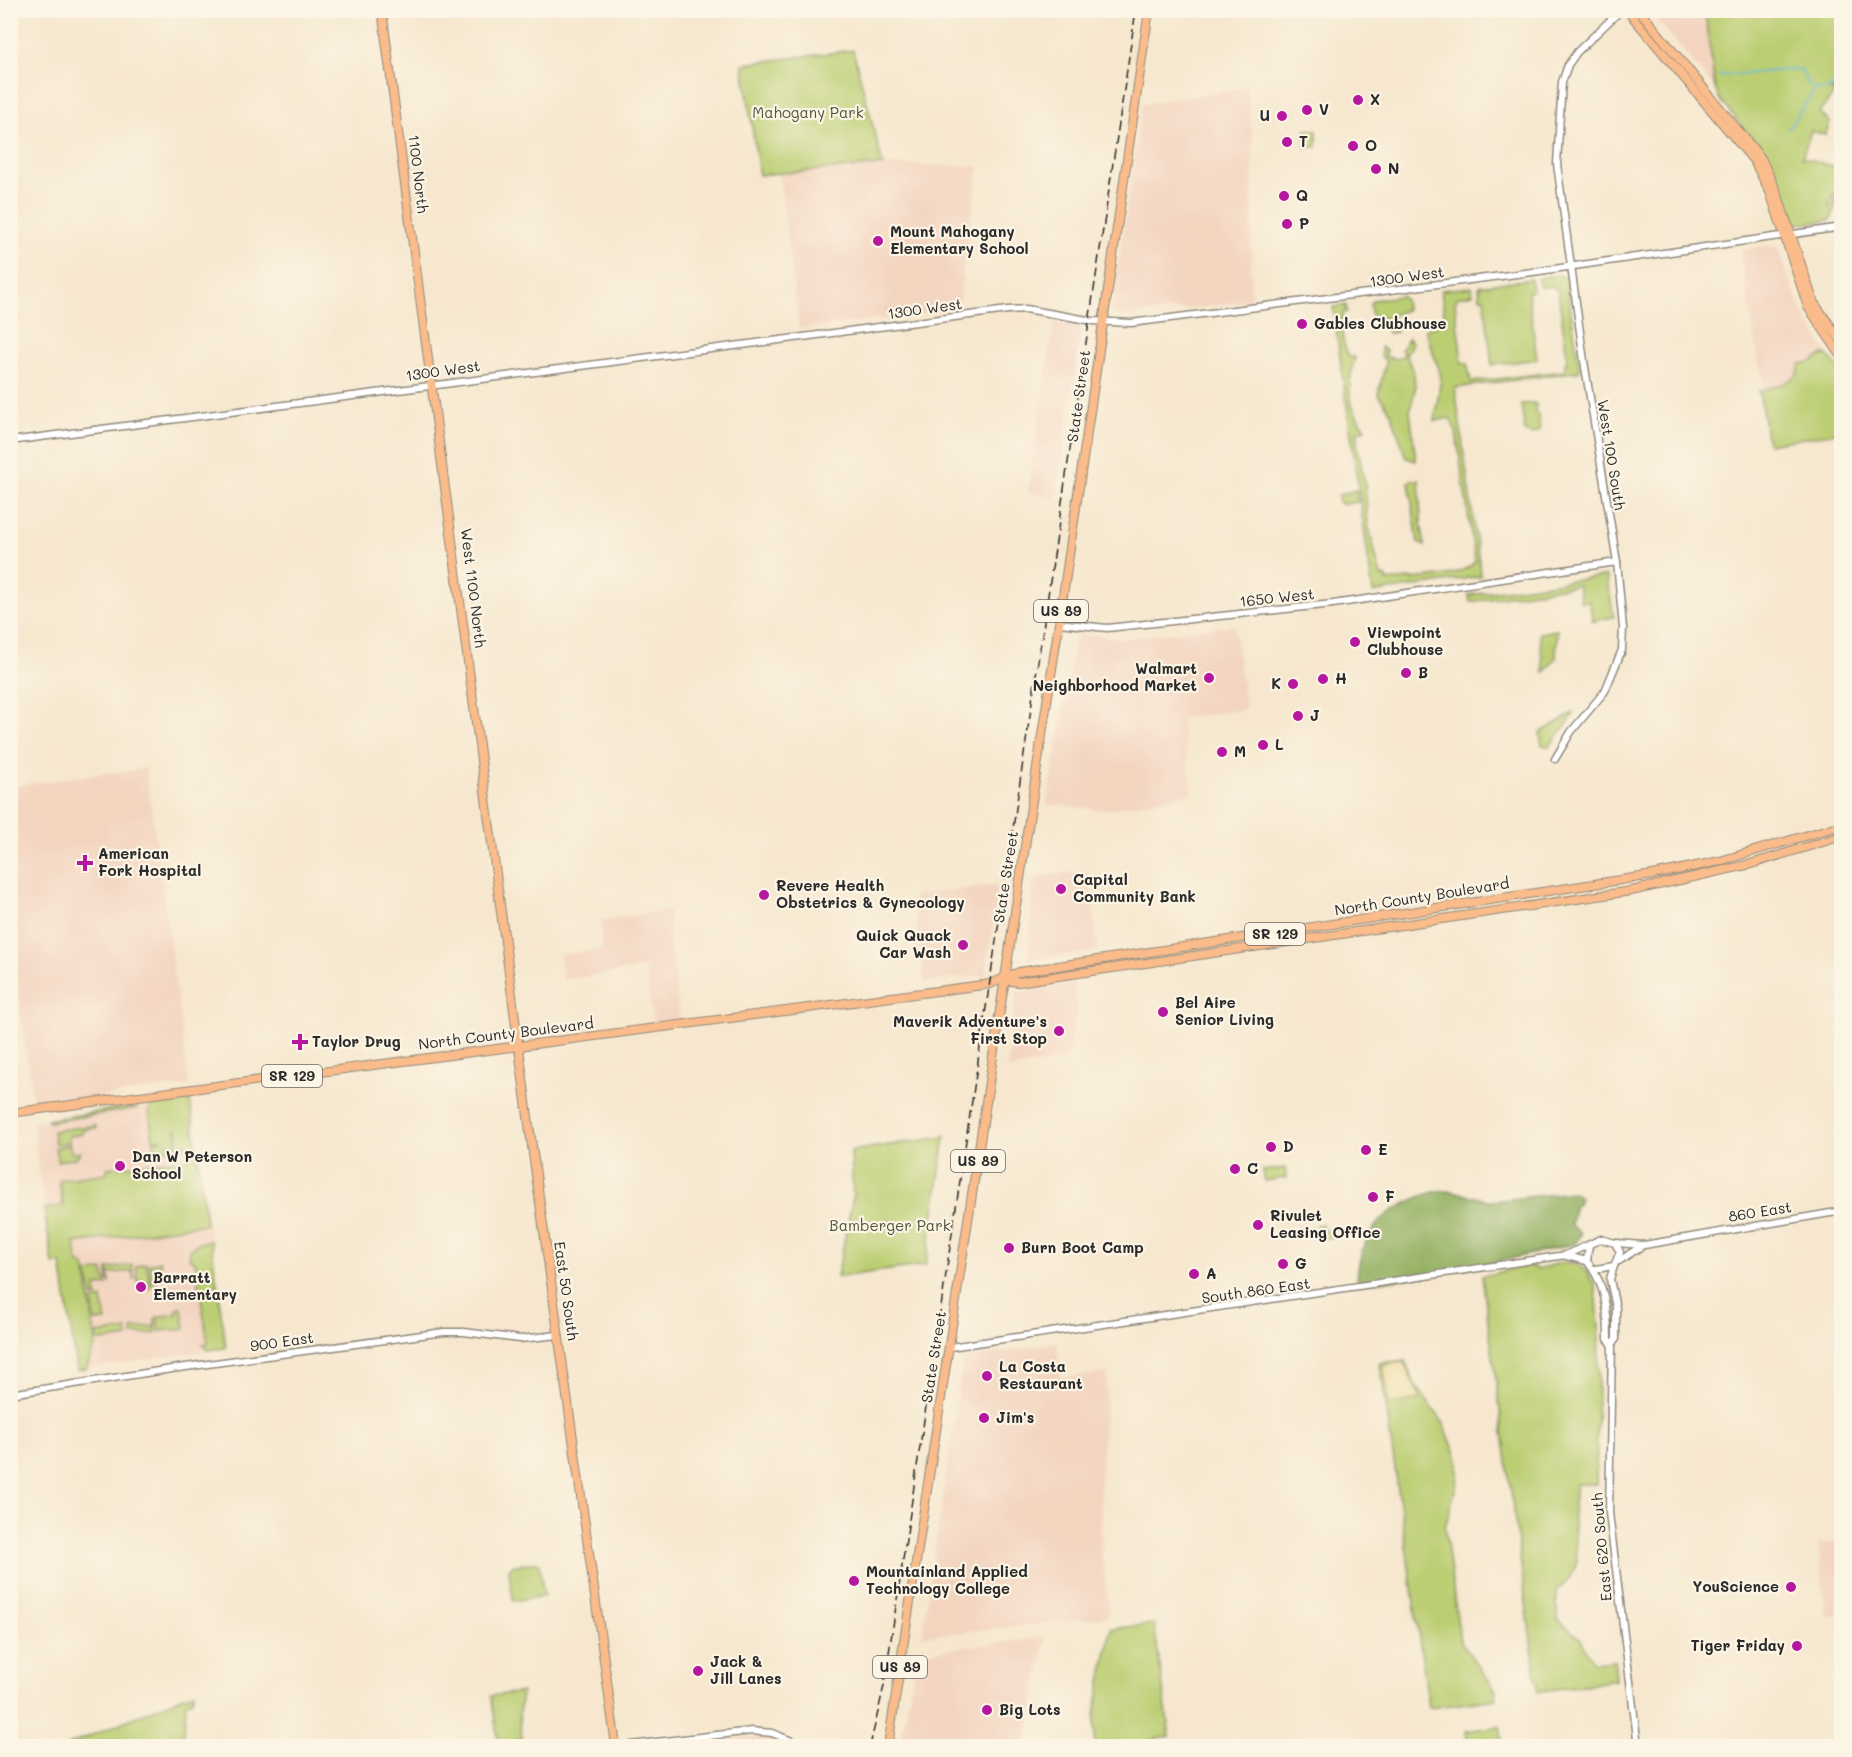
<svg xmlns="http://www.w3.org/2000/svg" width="1852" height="1757" viewBox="0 0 1852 1757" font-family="Mali,sans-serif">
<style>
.built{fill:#f3d4bf}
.green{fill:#bbce72;stroke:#737c4e;stroke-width:1.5}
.forest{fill:#94b164;stroke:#606e48;stroke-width:1.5}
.sand{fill:#eeda9e;stroke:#8c8264;stroke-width:1.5}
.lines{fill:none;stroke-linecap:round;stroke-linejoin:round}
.stream{stroke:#60b8dd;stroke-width:1.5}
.minor-casing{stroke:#90897c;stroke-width:9}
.major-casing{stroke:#90897c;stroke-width:10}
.minor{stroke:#fff;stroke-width:6}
.major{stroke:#fabc8b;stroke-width:8}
.rail{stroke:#2b2b2b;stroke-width:1.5;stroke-dasharray:9 4.5;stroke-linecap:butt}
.poi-dot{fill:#b5179e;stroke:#fcf5e5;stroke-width:2}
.labels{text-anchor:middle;stroke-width:4.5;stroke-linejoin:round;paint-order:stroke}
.shield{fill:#fcf5e5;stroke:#6a6863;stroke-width:1.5}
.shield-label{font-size:14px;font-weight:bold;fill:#2b2b2b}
.poi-label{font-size:15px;font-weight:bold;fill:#2b2b2b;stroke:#fcf5e5;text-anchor:start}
.park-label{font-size:15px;fill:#4f543d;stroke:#fcf5e5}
.street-label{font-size:15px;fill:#2b2b2b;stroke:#fcf5e5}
</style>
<rect width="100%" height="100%" fill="#fcf5e5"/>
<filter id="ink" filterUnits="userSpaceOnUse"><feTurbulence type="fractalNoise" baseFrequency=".0167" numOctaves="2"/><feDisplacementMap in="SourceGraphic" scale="12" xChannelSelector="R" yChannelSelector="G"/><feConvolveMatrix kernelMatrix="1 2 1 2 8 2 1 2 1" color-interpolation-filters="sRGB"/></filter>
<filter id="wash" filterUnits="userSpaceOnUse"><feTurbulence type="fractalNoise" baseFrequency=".008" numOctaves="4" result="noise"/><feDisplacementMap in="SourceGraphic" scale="24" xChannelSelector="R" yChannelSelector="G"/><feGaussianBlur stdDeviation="1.35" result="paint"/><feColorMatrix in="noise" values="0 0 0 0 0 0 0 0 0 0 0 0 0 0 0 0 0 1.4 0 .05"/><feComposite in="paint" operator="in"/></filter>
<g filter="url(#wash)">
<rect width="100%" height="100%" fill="#f6e7ce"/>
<!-- built -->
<g class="built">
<path d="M1650,11H1705L1715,88Z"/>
<path d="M1247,87L1253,143L1251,302L1120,316L1111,313L1142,104Z"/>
<path d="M883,165L979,166L958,309L799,329L779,173Z"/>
<path d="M1773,245L1778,248L1800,308L1827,353L1815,360L1803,363L1799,372L1778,385L1763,388L1740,250Z"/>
<path d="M1054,323L1082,325L1056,498L1028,493Z"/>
<path d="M1234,625L1246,709L1181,718L1193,793L1105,810L1047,804L1076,634L1123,639Z"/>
<path d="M146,768L189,1085L34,1105L11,940V786Z"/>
<path d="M1089,871L1098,951L1028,960L1034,876Z"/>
<path d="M999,884L986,975L924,982L913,896Z"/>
<path d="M670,910L668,934L680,1020L653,1023L645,968L563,980L560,955L602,949L600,920Z"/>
<path d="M1074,983L1077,1009L1067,1059L1007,1069L1017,992Z"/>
<path d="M192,1100L226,1348L77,1370L61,1263L52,1264L32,1122Z"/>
<path d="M1057,1342L1060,1378L1108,1373L1100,1480L1102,1554L1109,1614L1107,1617L922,1636L963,1359Z"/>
<path d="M1841,1541V1615L1826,1616L1818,1544Z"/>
<path d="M1046,1637L1025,1746H900L917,1653Z"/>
<path d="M754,1737L771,1738L791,1746H676Z"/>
</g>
<!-- green -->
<g class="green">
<path d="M1501,10L1502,14L1478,18L1475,14L1477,11Z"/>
<path d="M1705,11H1841V85L1831,91H1836L1819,113L1830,122L1825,135L1811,131L1802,157L1841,169V183L1829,202V209L1841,187L1831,220L1801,224L1794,222L1781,186L1763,152L1719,98L1715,88Z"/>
<path d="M853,50L883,165L759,175L743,64Z"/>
<rect x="1305" y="130" width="12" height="17"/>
<path d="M1559,275L1566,278L1580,371L1455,388L1481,576L1373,593L1333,307L1346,305L1347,312L1343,313C1340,329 1342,343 1349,357H1355C1347,387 1346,403 1365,429L1358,431L1357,444L1365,484L1368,524L1381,577L1386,576L1387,581C1409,578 1462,580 1475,561L1456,432L1450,418L1435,421L1441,376L1425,329L1445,323L1441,290L1472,287L1473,294L1458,297L1455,303L1462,363H1467L1471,382L1564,371L1567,357L1558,291L1553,286L1540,287L1538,278Z"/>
<path d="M1531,279L1533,291L1528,292L1537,359L1492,365L1484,298H1480L1479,286Z"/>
<path d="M1401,296L1405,300L1406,310L1392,315L1396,332L1388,333L1386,318L1372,317L1370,304L1373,300Z"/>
<path d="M1409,338L1412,344L1406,354L1414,375L1415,389L1410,411L1416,461L1406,458L1391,412L1378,394L1386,362L1381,356V347L1387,351L1385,356C1391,359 1399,361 1404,354L1401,349Z"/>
<path d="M1826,354L1841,371V432L1768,444L1759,391L1783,384L1798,374L1800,364L1811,362Z"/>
<path d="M1533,403L1537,405L1535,413L1538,414L1540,431L1531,435L1525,432L1521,404Z"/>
<path d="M1419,479L1421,524L1425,546L1418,543L1409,482Z"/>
<path d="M1356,490L1358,502L1340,504L1338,495Z"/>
<path d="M1606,576L1614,617L1593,621L1589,601L1581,602L1578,585L1470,602L1469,595Z"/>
<path d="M1557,630L1556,658L1544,673L1539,633Z"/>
<path d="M1573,713L1574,715L1549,747L1542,745L1540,733Z"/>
<path d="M190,1100L206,1224L75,1243L77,1261L85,1266L96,1343L86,1369L77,1370L61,1263L53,1264L44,1209L63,1206L59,1180L107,1173V1168L189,1159L187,1148L175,1149L186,1146L185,1142L184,1145L175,1146L178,1143L176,1128L177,1143L168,1144L173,1149L155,1150L154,1141L162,1139L153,1140L149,1111L151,1105Z"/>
<path d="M126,1107L138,1108L50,1122L47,1120Z"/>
<path d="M95,1125L96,1128L83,1130V1134L69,1136V1143L55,1144L53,1131Z"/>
<path d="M945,1137L926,1265L837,1277L853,1197L851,1151Z"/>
<path d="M70,1145L71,1153L81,1151L76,1158L58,1161L55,1148Z"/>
<path d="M1285,1168L1286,1178L1264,1181L1262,1171Z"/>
<path d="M1322,1224L1323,1232L1332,1230L1333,1237L1318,1239L1316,1225Z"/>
<path d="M211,1241L226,1348L207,1350L203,1344L208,1343L195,1261L190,1260L189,1250L199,1243Z"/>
<path d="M160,1261L162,1277L156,1278L157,1283L152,1284L149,1264Z"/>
<path d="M1562,1262L1575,1263L1585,1270L1595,1285L1597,1299L1599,1330L1596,1484H1576L1573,1513L1577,1561L1571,1577L1557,1590V1619L1580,1638L1593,1662L1614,1660L1616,1680L1538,1692L1482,1276L1530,1265L1538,1270Z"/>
<path d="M146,1263L151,1287L148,1289L147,1281L138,1282L136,1266Z"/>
<path d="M132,1265L134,1280L132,1271L109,1274L110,1283L108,1281V1269Z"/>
<path d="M103,1270L107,1285L96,1286L97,1297L93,1298L87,1273Z"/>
<path d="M102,1298L106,1321H95L92,1302Z"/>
<path d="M182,1308L185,1329L159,1331L157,1317L177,1314V1309Z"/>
<path d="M155,1318L156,1333L132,1335V1329L155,1326Z"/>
<path d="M127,1330L128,1337L101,1341L97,1339V1334Z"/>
<path d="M1405,1360L1414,1383L1443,1422L1458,1459V1478L1445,1528L1460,1641L1495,1689L1497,1699L1429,1708L1380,1363Z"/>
<path d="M536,1562L539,1563L544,1596L513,1601L509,1569L512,1566Z"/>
<path d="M1154,1624L1170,1737L1153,1739V1746H1095V1715L1111,1629Z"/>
<path d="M194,1692L192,1700L186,1703L183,1746H66Z"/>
<path d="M522,1692L519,1715L523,1746H499L491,1696Z"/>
<path d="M1500,1726L1503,1746H1468L1466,1731Z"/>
</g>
<!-- forest -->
<path class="forest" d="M1437,1191H1452L1491,1201L1573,1192L1580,1197L1578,1204L1574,1207L1571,1224L1581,1234L1575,1244C1541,1252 1381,1290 1357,1280C1360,1226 1389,1206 1437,1191Z"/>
<!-- sand -->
<path class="sand" d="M1403,1362L1421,1399L1389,1404L1383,1365Z"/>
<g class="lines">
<!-- stream -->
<g class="stream">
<path d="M1718,76L1798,69L1802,71L1807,83L1815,90"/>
<path d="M1788,129L1815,90L1830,89L1833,84L1842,82"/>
</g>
</g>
</g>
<g filter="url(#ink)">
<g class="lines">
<!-- minor casing -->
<g class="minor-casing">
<g id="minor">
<path d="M10,441L1008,310L1026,309L1093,321L1131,323L1533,272L1842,227"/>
<path d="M1059,623L1107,628L1333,604L1617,562"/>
<path d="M1555,759L1571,732L1605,691L1622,650L1623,628L1617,562L1584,361L1557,164L1562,82L1568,65L1577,52L1621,10"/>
<path d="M1616,1243L1644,1245L1842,1211"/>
<path d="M1589,1245L1587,1261C1605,1284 1608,1309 1608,1339L1612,1344L1609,1513L1638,1746"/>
<path d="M1566,1256L1587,1261"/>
<path d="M1619,1261L1643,1245"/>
<path d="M1612,1344L1616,1339V1308L1610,1279L1614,1266"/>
<path d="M950,1347L1566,1255L1601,1239L1615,1243L1620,1252L1614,1266L1595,1269"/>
<path d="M10,1394L178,1368L444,1332H464L520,1339L558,1335"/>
<path d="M622,1746L752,1731L772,1733L804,1746"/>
</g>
</g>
<!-- major casing -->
<g class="major-casing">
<g id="major">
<path d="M382,10L530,1132L616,1746"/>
<path d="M1627,10L1754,161L1770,192L1808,307L1842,357"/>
<path d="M1639,10L1761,158L1776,190L1814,303L1842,342"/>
<path d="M1004,980L1018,982L1631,891L1751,864L1842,836"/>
<path d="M10,1113L990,984L1019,972L1653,875L1720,861L1842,825"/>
<path d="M888,1746L1059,623L1149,10"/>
</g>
</g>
<!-- minor -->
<use href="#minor" class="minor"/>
<!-- major -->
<use href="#major" class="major"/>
<!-- rail -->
<path class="rail" d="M870,1746L884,1686L1136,10"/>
</g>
</g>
<!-- markers -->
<g class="poi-dot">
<circle cx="1358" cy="100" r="6"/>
<circle cx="1307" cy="110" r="6"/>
<circle cx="1282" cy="116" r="6"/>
<circle cx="1287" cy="142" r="6"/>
<circle cx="1353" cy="146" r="6"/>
<circle cx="1376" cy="169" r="6"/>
<circle cx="1284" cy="196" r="6"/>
<circle cx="1287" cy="224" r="6"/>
<circle cx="878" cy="241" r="6"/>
<circle cx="1302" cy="324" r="6"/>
<circle cx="1355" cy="642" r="6"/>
<circle cx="1406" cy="673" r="6"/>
<circle cx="1209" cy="678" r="6"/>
<circle cx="1323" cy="679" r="6"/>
<circle cx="1293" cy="684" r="6"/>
<circle cx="1298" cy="716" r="6"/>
<circle cx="1263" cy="745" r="6"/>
<circle cx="1222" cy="752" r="6"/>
<path d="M82 854h6v6h6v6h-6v6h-6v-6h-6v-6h6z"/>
<circle cx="1061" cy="889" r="6"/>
<circle cx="764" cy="895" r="6"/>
<circle cx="963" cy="945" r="6"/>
<circle cx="1163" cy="1012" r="6"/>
<circle cx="1059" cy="1031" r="6"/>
<path d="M297 1033h6v6h6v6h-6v6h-6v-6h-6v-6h6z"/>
<circle cx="1271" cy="1147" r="6"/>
<circle cx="1366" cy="1150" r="6"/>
<circle cx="120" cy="1166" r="6"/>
<circle cx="1235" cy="1169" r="6"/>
<circle cx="1373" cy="1197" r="6"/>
<circle cx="1258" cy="1225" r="6"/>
<circle cx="1009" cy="1248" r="6"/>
<circle cx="1283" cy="1264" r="6"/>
<circle cx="1194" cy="1274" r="6"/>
<circle cx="141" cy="1287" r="6"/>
<circle cx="987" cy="1376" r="6"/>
<circle cx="984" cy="1418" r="6"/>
<circle cx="854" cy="1581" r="6"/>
<circle cx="1791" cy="1587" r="6"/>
<circle cx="1797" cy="1646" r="6"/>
<circle cx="698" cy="1671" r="6"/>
<circle cx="987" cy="1710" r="6"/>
</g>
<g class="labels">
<!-- shield labels -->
<g class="shield">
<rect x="1034" y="600" width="54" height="22" rx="4.5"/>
<rect x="1245" y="923" width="60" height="22" rx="4.5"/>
<rect x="262" y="1065" width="60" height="22" rx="4.5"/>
<rect x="951" y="1150" width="54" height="22" rx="4.5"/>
<rect x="873" y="1656" width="54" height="22" rx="4.5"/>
</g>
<g class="shield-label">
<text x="1061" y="616">US 89</text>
<text x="1275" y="939">SR 129</text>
<text x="292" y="1081">SR 129</text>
<text x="978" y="1166">US 89</text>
<text x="900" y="1672">US 89</text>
</g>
<!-- poi labels -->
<g class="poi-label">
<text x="1370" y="105">X</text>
<text x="1319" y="115">V</text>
<text x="1270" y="121" text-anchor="end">U</text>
<text x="1299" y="147">T</text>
<text x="1365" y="151">O</text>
<text x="1388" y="174">N</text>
<text x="1296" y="201">Q</text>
<text x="1299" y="229">P</text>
<text x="890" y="237">Mount Mahogany<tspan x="890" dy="17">Elementary School</tspan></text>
<text x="1314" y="329">Gables Clubhouse</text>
<text x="1367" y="638">Viewpoint<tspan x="1367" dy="17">Clubhouse</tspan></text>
<text x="1197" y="674" text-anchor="end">Walmart<tspan x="1197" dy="17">Neighborhood Market</tspan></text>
<text x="1418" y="678">B</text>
<text x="1335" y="684">H</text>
<text x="1281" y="689" text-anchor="end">K</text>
<text x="1310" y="721">J</text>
<text x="1275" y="750">L</text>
<text x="1234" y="757">M</text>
<text x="98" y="859">American<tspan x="98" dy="17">Fork Hospital</tspan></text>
<text x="1073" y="885">Capital<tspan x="1073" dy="17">Community Bank</tspan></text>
<text x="776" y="891">Revere Health<tspan x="776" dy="17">Obstetrics &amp; Gynecology</tspan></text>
<text x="951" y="941" text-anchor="end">Quick Quack<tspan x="951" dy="17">Car Wash</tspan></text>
<text x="1175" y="1008">Bel Aire<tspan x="1175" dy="17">Senior Living</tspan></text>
<text x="1047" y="1027" text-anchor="end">Maverik Adventure's<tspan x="1047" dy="17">First Stop</tspan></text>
<text x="312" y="1047">Taylor Drug</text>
<text x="1283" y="1152">D</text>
<text x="1378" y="1155">E</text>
<text x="132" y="1162">Dan W Peterson<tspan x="132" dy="17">School</tspan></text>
<text x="1247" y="1174">C</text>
<text x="1385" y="1202">F</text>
<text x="1270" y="1221">Rivulet<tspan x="1270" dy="17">Leasing Office</tspan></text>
<text x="1021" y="1253">Burn Boot Camp</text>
<text x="1295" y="1269">G</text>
<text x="1206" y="1279">A</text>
<text x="153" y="1283">Barratt<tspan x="153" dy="17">Elementary</tspan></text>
<text x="999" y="1372">La Costa<tspan x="999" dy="17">Restaurant</tspan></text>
<text x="996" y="1423">Jim's</text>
<text x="866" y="1577">Mountainland Applied<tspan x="866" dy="17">Technology College</tspan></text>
<text x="1779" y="1592" text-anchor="end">YouScience</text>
<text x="1785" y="1651" text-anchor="end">Tiger Friday</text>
<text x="710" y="1667">Jack &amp;<tspan x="710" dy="17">Jill Lanes</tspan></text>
<text x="999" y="1715">Big Lots</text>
</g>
<!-- park labels -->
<g class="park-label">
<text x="808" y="118">Mahogany Park</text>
<text x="890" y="1231">Bamberger Park</text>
</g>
<!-- street labels -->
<g class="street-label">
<text transform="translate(418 174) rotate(83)" y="5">1100 North</text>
<text transform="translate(1407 277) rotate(-8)" y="5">1300 West</text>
<text transform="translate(925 309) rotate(-8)" y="5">1300 West</text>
<text transform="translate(443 371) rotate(-8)" y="5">1300 West</text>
<text transform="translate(1079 396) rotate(-82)" y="5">State Street</text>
<text transform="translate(1611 455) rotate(81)" y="5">West 100 South</text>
<text transform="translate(473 588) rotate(83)" y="5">West 1100 North</text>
<text transform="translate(1277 598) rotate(-6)" y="5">1650 West</text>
<text transform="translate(1006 877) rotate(-81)" y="5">State Street</text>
<text transform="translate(1422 897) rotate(-9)" y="5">North County Boulevard</text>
<text transform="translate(506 1034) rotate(-7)" y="5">North County Boulevard</text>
<text transform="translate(1760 1212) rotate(-9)" y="5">860 East</text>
<text transform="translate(566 1291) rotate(82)" y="5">East 50 South</text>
<text transform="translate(1256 1291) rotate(-8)" y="5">South 860 East</text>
<text transform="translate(282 1342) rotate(-8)" y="5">900 East</text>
<text transform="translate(934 1357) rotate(-81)" y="5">State Street</text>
<text transform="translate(1602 1547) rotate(-95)" y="5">East 620 South</text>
</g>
</g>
<!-- margin -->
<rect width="1852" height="1757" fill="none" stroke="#fcf5e5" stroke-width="36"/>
</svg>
